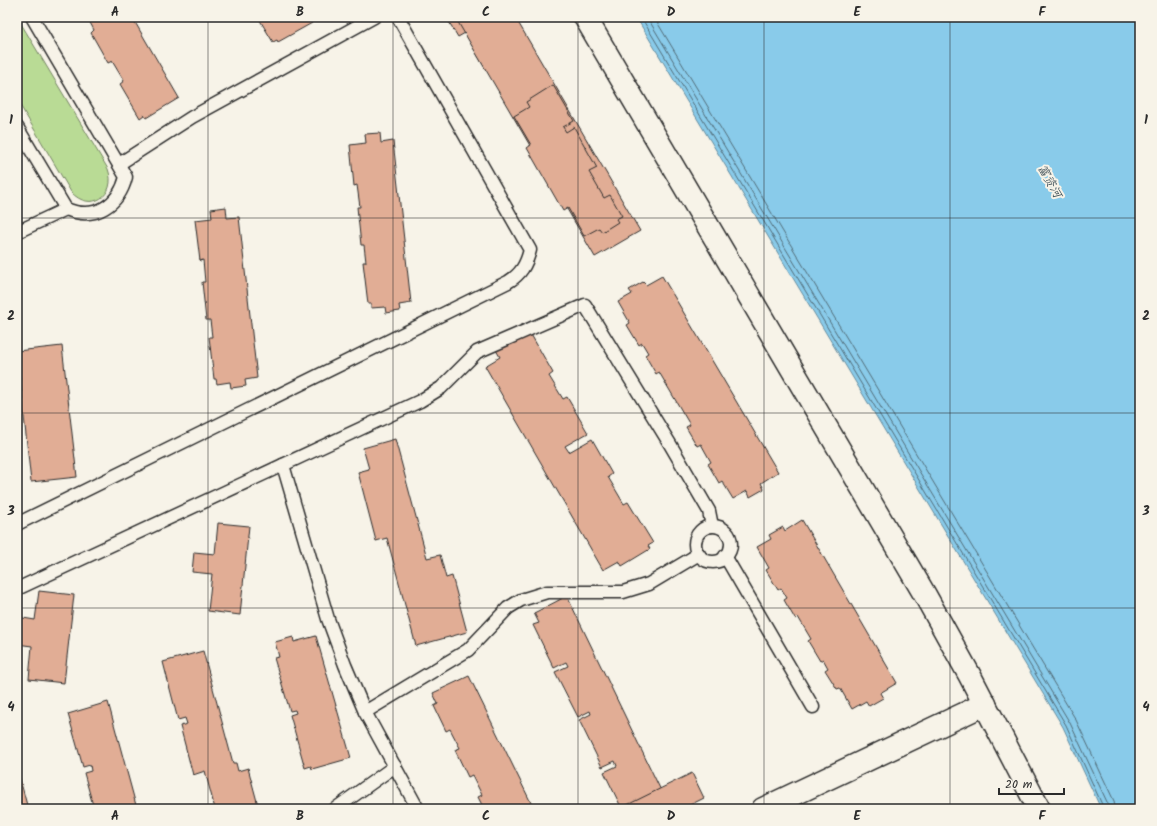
<svg xmlns="http://www.w3.org/2000/svg" width="1157" height="826" viewBox="0 0 1157 826" font-family="Kalam,'LXGW WenKai TC',sans-serif">
<style>
.green{fill:#b9db95;stroke:#728360}
.water{fill:#89cbea;stroke:#638b9e}
.lines{fill:none;stroke-linecap:round;stroke-linejoin:round}
.shore{stroke:#516b77;stroke-width:1}
.building{fill:#e1ad95;stroke:#2b2b2b}
.service-casing{stroke:#2b2b2b;stroke-width:15}
.tertiary-casing{stroke:#2b2b2b;stroke-width:25}
.service{stroke:#f7f3e8;stroke-width:12}
.tertiary{stroke:#f7f3e8;stroke-width:22}
.grid{fill:none;stroke:#2b2b2b;stroke-width:1;stroke-opacity:0.55}
.labels{text-anchor:middle;stroke-width:4;stroke-linejoin:round;paint-order:stroke}
.water-label{font-size:12px;font-style:italic;fill:#42535b;stroke:#f7f3e8}
.neatline{fill:none;stroke:#2b2b2b;stroke-width:1.5}
.grid-label{font-size:13px;text-anchor:middle;font-weight:bold;fill:#2b2b2b}
</style>
<rect width="100%" height="100%" fill="#f7f3e8"/>
<filter id="ink" filterUnits="userSpaceOnUse"><feTurbulence type="fractalNoise" baseFrequency=".025" numOctaves="2"/><feDisplacementMap in="SourceGraphic" scale="8" xChannelSelector="R" yChannelSelector="G"/><feConvolveMatrix kernelMatrix="1 2 1 2 8 2 1 2 1" color-interpolation-filters="sRGB"/></filter>
<g filter="url(#ink)">
<!-- green -->
<path class="green" d="M17,17L108,169C118,196 90,213 71,192L17,100Z"/>
<!-- water -->
<path class="water" d="M636,17H1140V809H1101L1063,727Z"/>
<g class="lines">
<!-- shore -->
<g class="shore">
<path d="M641,17L1066,725L1104,809"/>
<path d="M647,17L1070,723L1108,804L1109,809"/>
<path d="M654,17L1076,720L1114,801L1115,809"/>
</g>
</g>
<!-- building -->
<g class="building">
<path d="M87,17H132L179,98L146,118L144,115L140,118L120,84L124,81L112,61L108,63L91,33L94,30Z"/>
<path d="M258,17H308L312,23L278,42L277,40L273,42Z"/>
<path d="M446,17H492L497,26L504,22L517,45L511,49L514,53L486,70L465,33L458,37Z"/>
<path d="M455,17H515L640,231L595,257Z"/>
<path d="M553,85L574,121L563,127L566,132L574,127L597,168L589,172L604,198L610,195L622,216L616,219L618,222L602,232L599,228L584,236L568,208L563,211L527,148L531,145L514,116L529,107L526,102Z"/>
<path d="M380,133L381,143L393,141L411,303L399,305L400,311L386,313L385,307L371,308V304H368L363,262H366L364,245H361L357,207H360L357,185L354,186L350,145L366,143L365,134Z"/>
<path d="M226,207L227,218L239,217L257,378L245,380L246,386L231,388L230,382L217,384L216,379H214L209,337H212L210,320H206L202,282H205L203,260L200,261L195,220L212,218L211,209Z"/>
<path d="M662,276L778,472L761,483L764,489L750,497L747,491L733,499L722,481L719,483L708,464L711,462L701,444L697,446L686,427L690,425L659,372L656,374L645,355L648,353L642,343L639,345L627,325L630,323L618,302L632,294L629,290L643,282L646,285Z"/>
<path d="M529,331L553,373L549,376L563,399L567,397L588,433L565,446L569,452L592,439L612,474L608,477L624,504L628,502L653,543L648,546L650,549L622,566L619,561L603,570L485,366L500,357L496,350Z"/>
<path d="M62,346L77,477L31,482L17,351Z"/>
<path d="M395,439L427,558L440,555L446,578L452,576L467,632L416,646L387,538L376,541L358,472L369,469L363,448Z"/>
<path d="M802,520L897,683L880,693L883,698L869,706L866,701L852,709L840,688L837,689L825,670L828,668L823,659L820,661L808,641L811,639L798,617L795,619L784,600L787,598L781,588L778,590L766,570L769,568L757,547L771,539L769,535L783,527L785,531Z"/>
<path d="M218,523L249,526L240,615L208,611L212,574L192,572L194,552L215,554Z"/>
<path d="M39,591L74,595L64,683L29,679L32,646L17,644V617L35,620Z"/>
<path d="M567,596L668,805L660,809H622L604,772L617,766L615,761L602,767L579,720L591,714L590,711L578,717L555,672L568,666L566,662L554,668L533,625L539,623L534,613Z"/>
<path d="M316,636L351,758L312,769L311,766L305,768L290,715L296,713L295,710L290,711L274,658L279,657L275,642L293,637L294,642Z"/>
<path d="M203,651L233,763H236L238,771L248,768L259,809H215L205,771L193,775L180,726L187,724L185,718L178,720L163,662Z"/>
<path d="M469,676L534,809H484L478,797L482,795L472,775L468,777L455,750L460,748L450,729L446,731L434,706L438,704L433,693Z"/>
<path d="M108,702L137,809H94L84,773L91,771L90,765L83,767L68,714Z"/>
<path d="M17,768L28,809H17Z"/>
<path d="M692,773L704,798L682,809H619Z"/>
</g>
<g class="lines">
<!-- service casing -->
<g class="service-casing">
<g id="service">
<path d="M17,127L66,209C95,221 119,205 126,177L32,17"/>
<path d="M119,164L192,117L374,17"/>
<path d="M17,232L66,209"/>
<path d="M283,465L328,619L345,665L365,712L418,809"/>
<path d="M17,524L508,282C521,274 526,265 530,250L398,17"/>
<circle cx="713" cy="544" r="18"/>
<path d="M725,556L813,707"/>
<path d="M17,589L420,401L441,388L477,352L585,305L670,444L709,511L712,526"/>
<path d="M365,712L468,650L508,608L521,600L547,592H623L649,584L699,554"/>
<path d="M335,809L395,766"/>
</g>
</g>
<!-- tertiary casing -->
<g class="tertiary-casing">
<g id="tertiary">
<path d="M585,17L925,595L970,676L1039,809"/>
<path d="M763,809L985,704"/>
</g>
</g>
<!-- service -->
<use href="#service" class="service"/>
<!-- tertiary -->
<use href="#tertiary" class="tertiary"/>
</g>
</g>
<!-- grid -->
<path class="grid" d="M208,17V809M393,17V809M578,17V809M764,17V809M950,17V809M17,218H1140M17,413H1140M17,608H1140"/>
<g class="labels">
<!-- water labels -->
<g class="water-label">
<text transform="translate(1050 181) rotate(61)" y="4">富资河</text>
</g>
</g>
<!-- margin -->
<rect width="1157" height="826" fill="none" stroke="#f7f3e8" stroke-width="44"/>
<!-- scale -->
<path d="M999 788v6h65v-6" fill="none" stroke="#2b2b2b" stroke-width="2"/>
<text x="1005" y="788" font-size="12" fill="#2b2b2b" stroke="#f7f3e8" stroke-width="3" paint-order="stroke">20 m</text>
<rect x="22" y="22" width="1113" height="782" class="neatline"/>
<g class="grid-label">
<text x="115" y="16">A</text>
<text x="300" y="16">B</text>
<text x="486" y="16">C</text>
<text x="671" y="16">D</text>
<text x="857" y="16">E</text>
<text x="1042" y="16">F</text>
<text x="11" y="124">1</text>
<text x="1146" y="124">1</text>
<text x="11" y="320">2</text>
<text x="1146" y="320">2</text>
<text x="11" y="515">3</text>
<text x="1146" y="515">3</text>
<text x="11" y="711">4</text>
<text x="1146" y="711">4</text>
<text x="115" y="820">A</text>
<text x="300" y="820">B</text>
<text x="486" y="820">C</text>
<text x="671" y="820">D</text>
<text x="857" y="820">E</text>
<text x="1042" y="820">F</text>
</g>
</svg>
